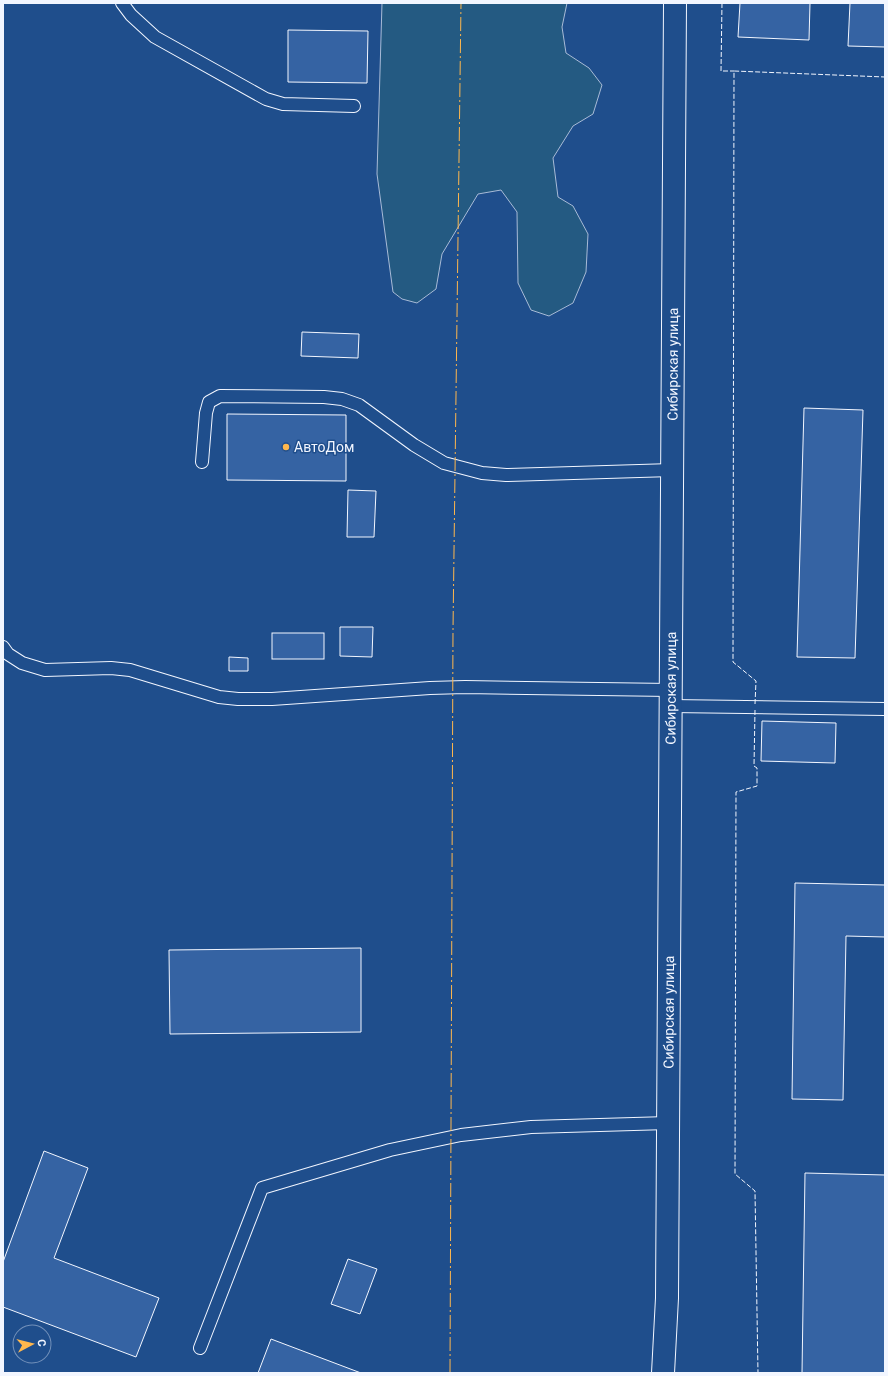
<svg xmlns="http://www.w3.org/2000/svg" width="888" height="1376" viewBox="0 0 888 1376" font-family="Roboto,sans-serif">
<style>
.green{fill:#245a82;stroke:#a8bbd7}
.building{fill:#3563a3;stroke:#f2f6ff}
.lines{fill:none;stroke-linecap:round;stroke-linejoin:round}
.lane-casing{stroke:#f2f6ff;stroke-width:14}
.street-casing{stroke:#f2f6ff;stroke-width:24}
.lane{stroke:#1f4e8c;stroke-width:12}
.street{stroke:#1f4e8c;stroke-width:22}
.fence{stroke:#f2f6ff;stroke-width:1;stroke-dasharray:5 2;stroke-linecap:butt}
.power{stroke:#ffb74d;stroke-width:1;stroke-dasharray:14 3 2 3;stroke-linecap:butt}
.poi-dot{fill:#ffb74d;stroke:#1f4e8c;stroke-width:1.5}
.labels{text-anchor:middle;stroke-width:3;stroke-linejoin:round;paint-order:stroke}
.street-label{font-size:14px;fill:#f2f6ff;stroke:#1f4e8c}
.poi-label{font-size:14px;fill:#f2f6ff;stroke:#1f4e8c;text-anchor:start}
</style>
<rect width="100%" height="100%" fill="#1f4e8c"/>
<!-- green -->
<path class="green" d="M382,3H567L562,27L566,53L589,68L602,85L593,114L573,126L553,158L558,197L573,206L588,234L586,272L573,303L549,316L531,310L518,283L517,212L501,190L478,194L442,254L436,289L417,303L402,299L393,292L377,174Z"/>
<!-- building -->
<g class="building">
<path d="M740,3H810L809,40L738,37Z"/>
<path d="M850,3H885V47L848,46Z"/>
<path d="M288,30L368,31L367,83L288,82Z"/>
<path d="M302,332L359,334L358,358L301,356Z"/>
<path d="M804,408L863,410L855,658L797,657Z"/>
<path d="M227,414L346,415V481L227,480Z"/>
<path d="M348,490L376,491L374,537H347Z"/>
<path d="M340,627H373L372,657L340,656Z"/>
<rect x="272" y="633" width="52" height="26"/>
<path d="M229,657L248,658V671H229Z"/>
<path d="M762,721L836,723L835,763L761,761Z"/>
<path d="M795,883L885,885V937L846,936L843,1100L792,1099Z"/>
<path d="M361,948V1032L170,1034L169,950Z"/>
<path d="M44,1151L88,1168L54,1258L159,1298L136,1357L3,1307V1262Z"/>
<path d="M805,1173L885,1175V1373H802Z"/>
<path d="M348,1259L377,1269L360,1314L331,1304Z"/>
<path d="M271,1339L361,1373H258Z"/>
</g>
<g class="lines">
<!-- lane casing -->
<g class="lane-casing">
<g id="lane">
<path d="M122,3L131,15L155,37L266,99L283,104L354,106"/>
<path d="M202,462L206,413L209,402L220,396L324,397L342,399L359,405L414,445L444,463L482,473L506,475L672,470"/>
<path d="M3,647L8,654L22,663L45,670L111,668L130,670L219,697L238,699H272L430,688L465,687L671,690"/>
<path d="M671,706L885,709"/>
<path d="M200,1348L262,1188L390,1150L461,1135L531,1127L668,1123"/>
</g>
</g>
<!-- street casing -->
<g class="street-casing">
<g id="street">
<path id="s1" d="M663,1373L667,1298L675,3"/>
</g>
</g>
<!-- lane -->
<use href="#lane" class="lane"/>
<!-- street -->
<use href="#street" class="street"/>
<!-- fence -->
<g class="fence">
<path d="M722,3L721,71H734"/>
<path d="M755,704L756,681L733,662L734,71L885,77"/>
<path d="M755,710L754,766L757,768V786L736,792L735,1174L755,1191L758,1373"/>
</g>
<!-- power -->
<path class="power" d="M450,1373L453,630L461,3"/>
</g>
<!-- markers -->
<circle class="poi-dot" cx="286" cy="447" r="4"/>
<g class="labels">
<!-- street labels -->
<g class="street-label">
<text dy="5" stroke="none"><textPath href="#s1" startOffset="1009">Сибирская улица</textPath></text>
<text dy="5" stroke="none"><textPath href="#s1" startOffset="685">Сибирская улица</textPath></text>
<text dy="5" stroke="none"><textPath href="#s1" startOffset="361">Сибирская улица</textPath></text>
</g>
<!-- poi labels -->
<g class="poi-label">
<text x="294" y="452">АвтоДом</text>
</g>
</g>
<!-- border -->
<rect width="888" height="1376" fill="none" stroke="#f2f6ff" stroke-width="8"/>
<!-- north arrow -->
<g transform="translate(32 1344) rotate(83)"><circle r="19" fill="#1f4e8c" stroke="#7391ba"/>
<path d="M0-3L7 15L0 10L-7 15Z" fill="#ffb74d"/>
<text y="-6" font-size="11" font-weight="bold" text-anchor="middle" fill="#f2f6ff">С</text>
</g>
</svg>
